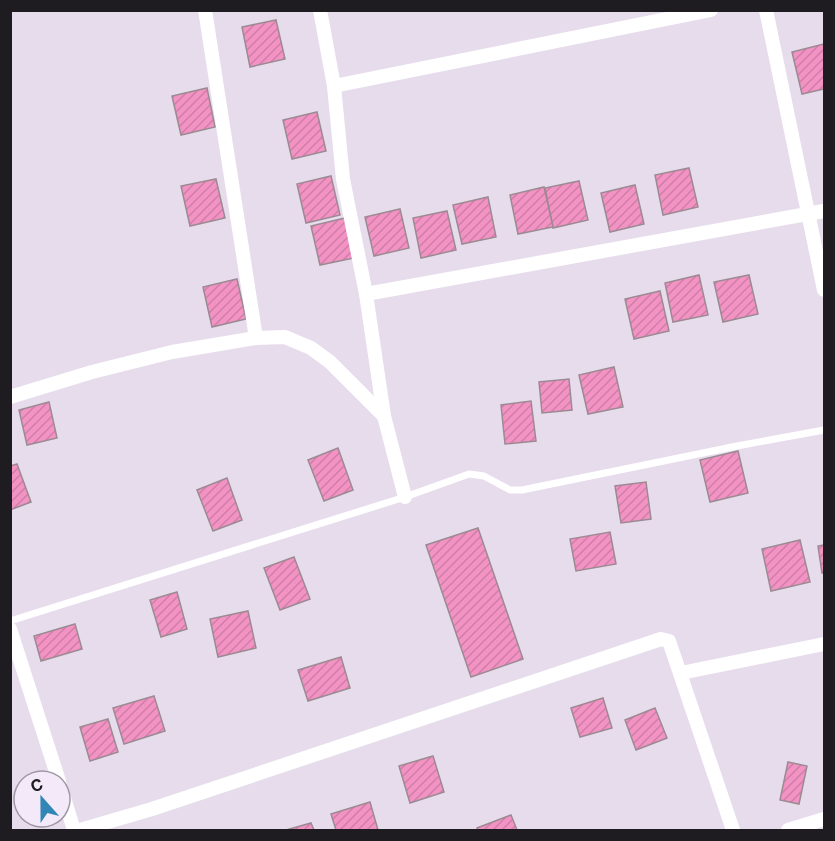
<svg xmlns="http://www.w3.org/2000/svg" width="835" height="841" viewBox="0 0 835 841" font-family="Inter,sans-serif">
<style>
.building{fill:url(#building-hatch);stroke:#9c8a93;stroke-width:1.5}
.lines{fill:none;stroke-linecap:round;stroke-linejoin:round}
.lane{stroke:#fff;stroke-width:7}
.street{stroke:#fff;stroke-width:14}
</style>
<defs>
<pattern id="building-hatch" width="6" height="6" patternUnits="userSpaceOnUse" patternTransform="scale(1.5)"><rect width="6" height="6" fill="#f393c4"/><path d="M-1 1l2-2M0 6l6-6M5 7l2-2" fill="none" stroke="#d07ea8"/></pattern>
</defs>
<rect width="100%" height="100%" fill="#e7dcec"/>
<!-- building -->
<g class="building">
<path d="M276,20L285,59L250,67L242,27Z"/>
<path d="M824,44V89L802,94L792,52Z"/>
<path d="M207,88L215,127L181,135L172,96Z"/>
<path d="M317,112L326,151L292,159L283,120Z"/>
<path d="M689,168L698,207L663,215L655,175Z"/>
<path d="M331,176L340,215L306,223L297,184Z"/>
<path d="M216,179L225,218L190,226L181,186Z"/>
<path d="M579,181L588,220L553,228L545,188Z"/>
<path d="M635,185L644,224L610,232L601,193Z"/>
<path d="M544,187L553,227L518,234L510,195Z"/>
<path d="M488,197L496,237L462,244L453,205Z"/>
<path d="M400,209L409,248L374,256L365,217Z"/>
<path d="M447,211L456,250L421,258L413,218Z"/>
<path d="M345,218L354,258L320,265L311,226Z"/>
<path d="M699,275L708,315L673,322L665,283Z"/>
<path d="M749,275L758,314L723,322L714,282Z"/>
<path d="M237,279L246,319L212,327L203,287Z"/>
<path d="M660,291L669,331L634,339L625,299Z"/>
<path d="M614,367L623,407L588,414L579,375Z"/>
<path d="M569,379L572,410L542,413L539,382Z"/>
<path d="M531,401L536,441L505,444L501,405Z"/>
<path d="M49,402L57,438L27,445L19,410Z"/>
<path d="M338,448L353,490L324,501L308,460Z"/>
<path d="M738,451L748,493L710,502L700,460Z"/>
<path d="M17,464L31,502L10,510V466Z"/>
<path d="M227,478L242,520L213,531L197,490Z"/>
<path d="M646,482L651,519L621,523L615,486Z"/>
<path d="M478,528L523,659L471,677L426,545Z"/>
<path d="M610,532L616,564L576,571L570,539Z"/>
<path d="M800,540L810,582L771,591L762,549Z"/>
<path d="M824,545V573H822L818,546Z"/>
<path d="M294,557L310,599L280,610L264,568Z"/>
<path d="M177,592L187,629L161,637L150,600Z"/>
<path d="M248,611L256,648L218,657L210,619Z"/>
<path d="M75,624L82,649L41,661L34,636Z"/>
<path d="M341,657L350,688L308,701L298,670Z"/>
<path d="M154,696L165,731L124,744L113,708Z"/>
<path d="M603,698L612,728L580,737L571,708Z"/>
<path d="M655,708L667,738L636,750L625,720Z"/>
<path d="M108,719L118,752L90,761L80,727Z"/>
<path d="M433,756L444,792L410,803L399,766Z"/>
<path d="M788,762L807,766L799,804L780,800Z"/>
<path d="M370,802L378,830H336L331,814Z"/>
<path d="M511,815L517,830H478L477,828Z"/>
<path d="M311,823L314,830H286Z"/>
</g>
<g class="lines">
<!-- lane -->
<path class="lane" d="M10,621L405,497L469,474L484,476L510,490H522L737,446L824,430"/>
<!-- street -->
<g class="street">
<path d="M205,10L256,338"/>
<path d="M320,10L334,86L343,179L366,294"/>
<path d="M766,10L824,290"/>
<path d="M334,86L711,10"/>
<path d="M10,397L92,372L172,352L256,338L285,337L311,348L330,362L384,416"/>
<path d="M405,497L384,416L366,294L824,211"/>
<path d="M10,629L59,781"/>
<path d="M681,673L824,644"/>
<path d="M60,785L74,830"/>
<path d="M80,830L152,809L661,639L669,641L733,830"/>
<path d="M788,830L824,819"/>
</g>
</g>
<!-- border -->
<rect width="835" height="841" fill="none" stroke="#1f1c21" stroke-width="24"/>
<!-- north arrow -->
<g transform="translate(42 799) rotate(339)"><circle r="28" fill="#f4e9f9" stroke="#9f97a3" stroke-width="1.5"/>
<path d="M0-4.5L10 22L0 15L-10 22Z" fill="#3186b6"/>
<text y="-9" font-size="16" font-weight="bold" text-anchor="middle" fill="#1f1c21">С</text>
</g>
</svg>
